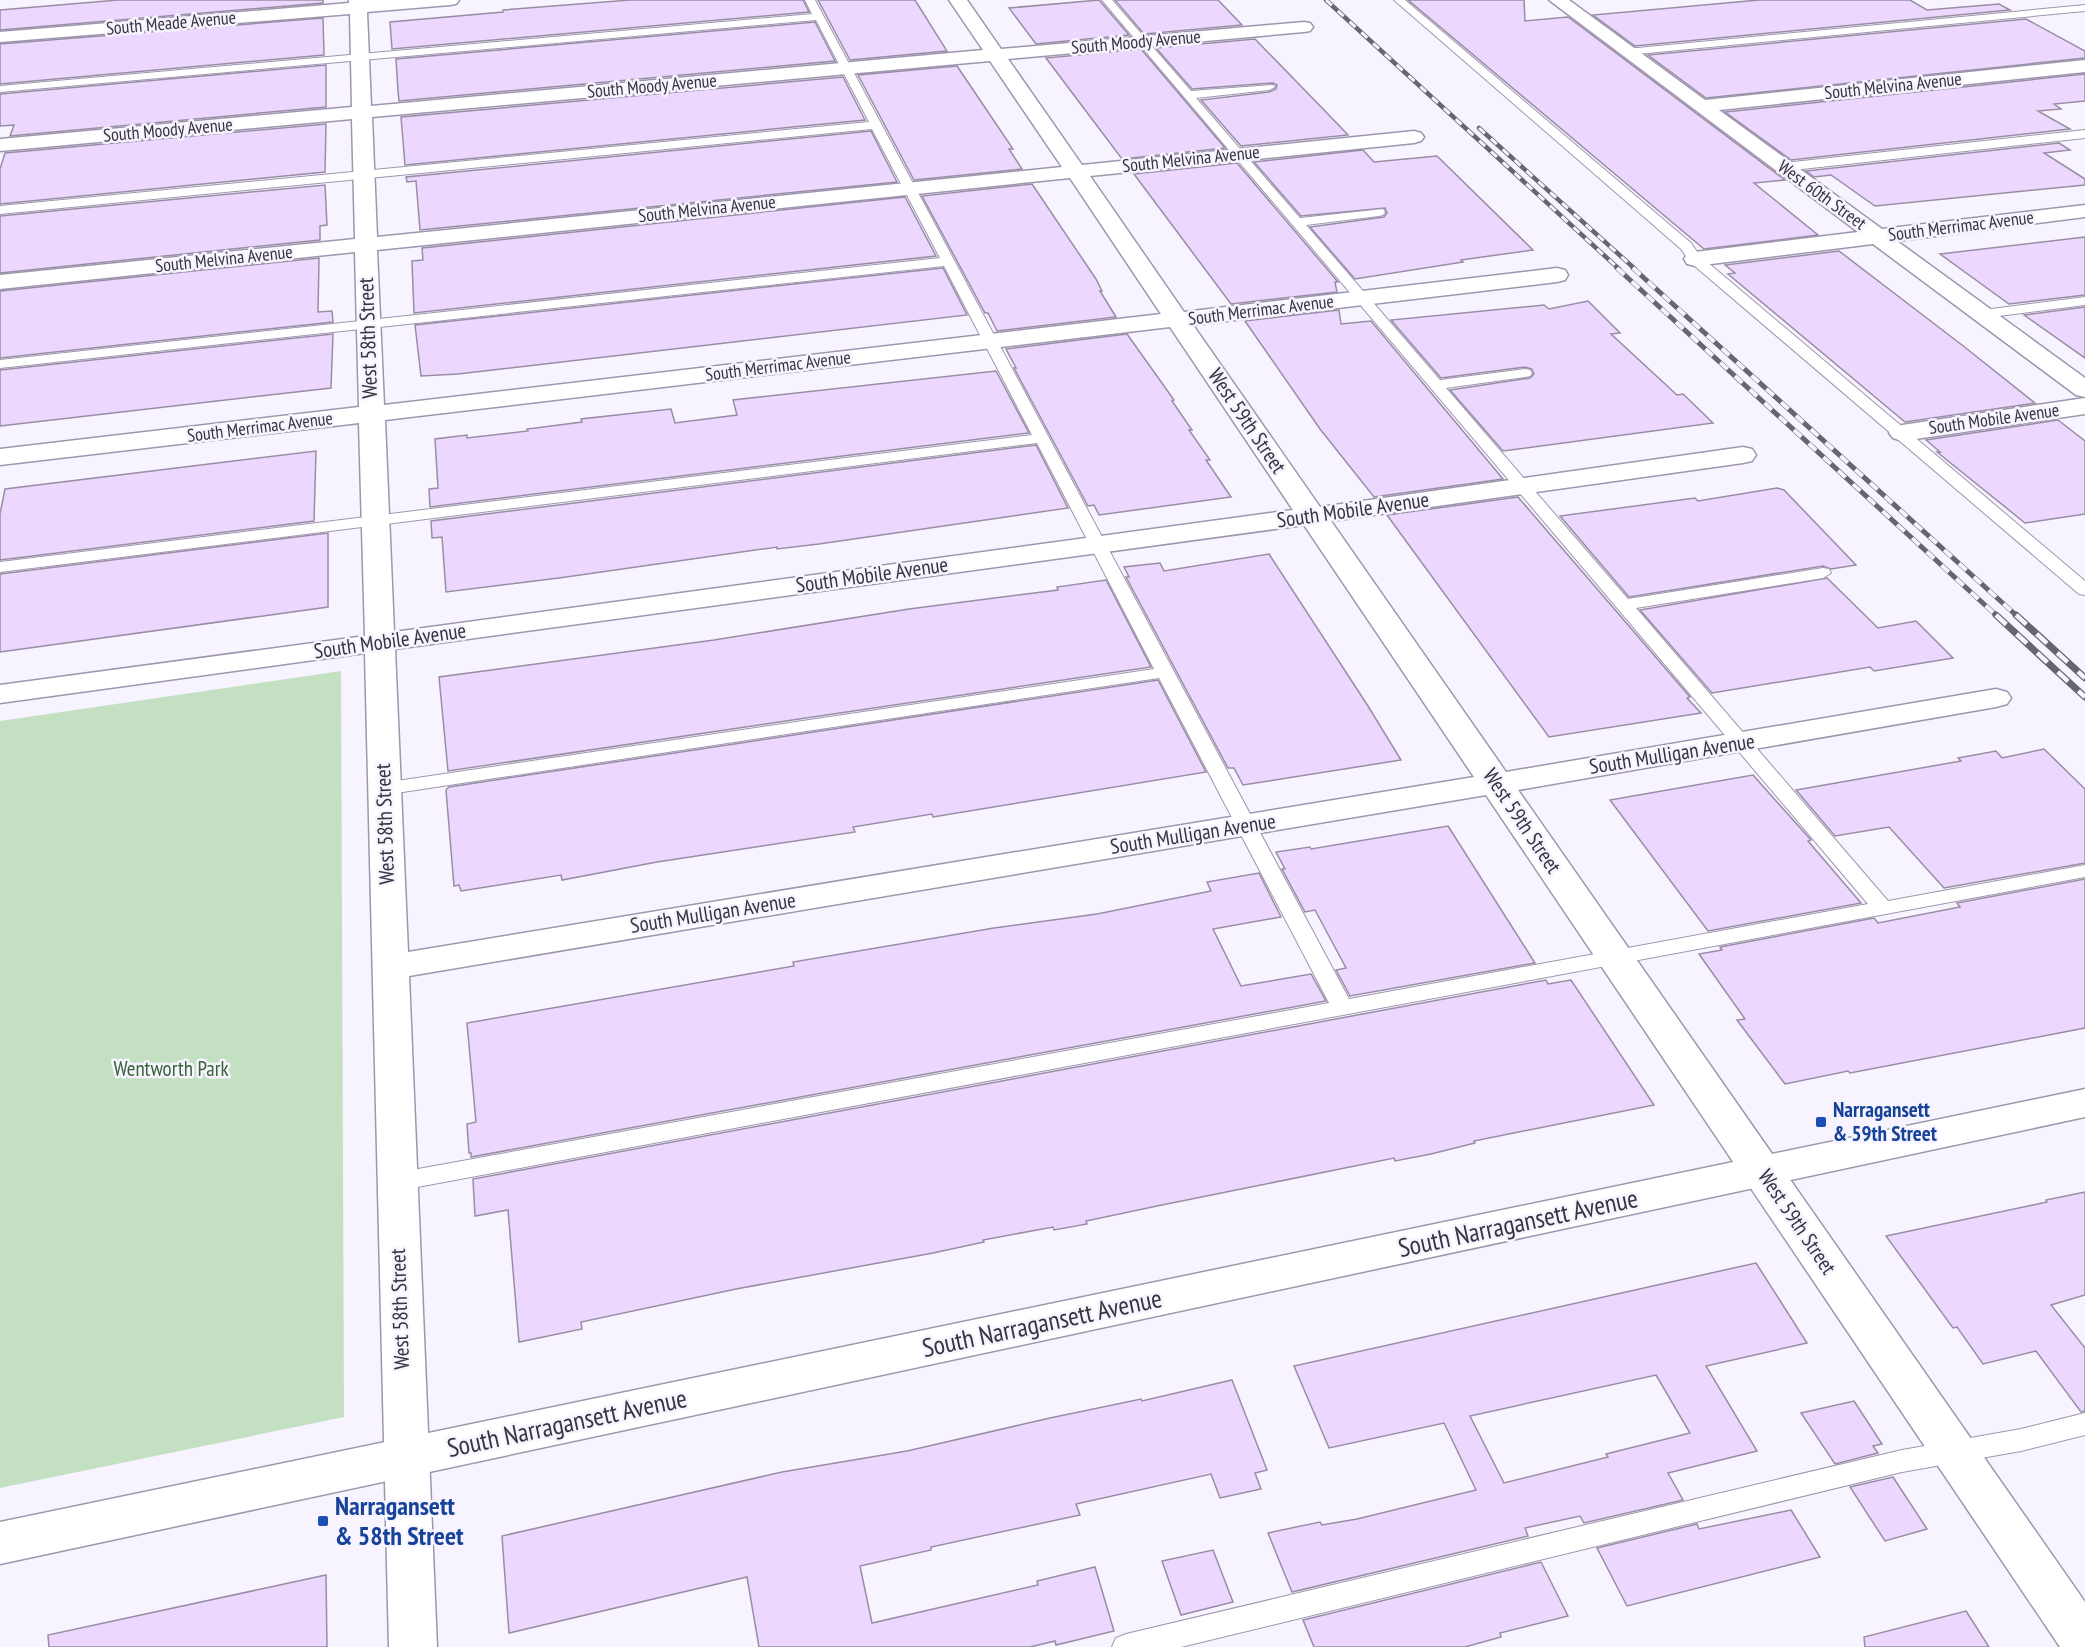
<svg xmlns="http://www.w3.org/2000/svg" width="2085" height="1647" viewBox="0 0 2085 1647" font-family="'PT Sans Narrow',sans-serif">
<style>
.green{fill:#c3e0c2}
.building{fill:#ecd8ff;stroke:#998da4;stroke-width:1.5;fill-rule:evenodd}
.lines{fill:none;stroke-linecap:round;stroke-linejoin:round}
.service-casing{stroke:#9e96af;stroke-width:2}
.minor-casing{stroke:#9e96af;stroke-width:3}
.tertiary-casing{stroke:#9e96af;stroke-width:3}
.service{fill:#fff;fill-rule:evenodd}
.minor{fill:#fff;fill-rule:evenodd}
.tertiary{fill:#fff;fill-rule:evenodd}
.rail-far2-casing{stroke:#68656f;stroke-width:4.5}
.rail-far1-casing{stroke:#68656f;stroke-width:5}
.rail-casing{stroke:#68656f;stroke-width:7}
.rail-far2{stroke:#f7f4ff;stroke-width:3;stroke-dasharray:8;stroke-linecap:butt}
.rail-far1{stroke:#f7f4ff;stroke-width:4;stroke-dasharray:10;stroke-linecap:butt}
.rail{stroke:#f7f4ff;stroke-width:4.5;stroke-dasharray:14;stroke-linecap:butt}
.transit-dot{fill:#1a4fb4;stroke:#f7f4ff;stroke-width:2}
.labels{text-anchor:middle;stroke-width:5;stroke-linejoin:round;paint-order:stroke}
.far-street-label{font-size:18px;fill:#37343e;stroke:#f7f4ff}
.street-label{font-size:21px;fill:#37343e;stroke:#f7f4ff}
.park-label{font-size:21px;fill:#376437;stroke:#f7f4ff}
.transit-label{font-size:21px;font-weight:bold;fill:#164399;stroke:#f7f4ff;text-anchor:start}
.near-street-label{font-size:26px;fill:#37343e;stroke:#f7f4ff}
.near-transit-label{font-size:26px;font-weight:bold;fill:#164399;stroke:#f7f4ff;text-anchor:start}
</style>
<rect width="100%" height="100%" fill="#f7f4ff"/>
<!-- green -->
<path class="green" d="M341,671L344,1417L0,1488V721Z"/>
<!-- building -->
<g class="building">
<path d="M118,0H323V3L0,30V10Z"/>
<path d="M630,0H803L809,12L392,49L390,22L503,12V10Z"/>
<path d="M818,0H915L947,51L850,60Z"/>
<path d="M1099,0L1129,35L1036,44L1009,8Z"/>
<path d="M1115,0H1218L1242,25L1144,34Z"/>
<path d="M1408,0H1524L1525,21L1568,17L1785,180L1754,183L1818,235L1704,249Z"/>
<path d="M1759,0H1910L1927,10L1999,4L2010,10L1635,46L1593,15Z"/>
<path d="M323,18L324,55L0,84V44Z"/>
<path d="M2026,19L2085,51V58L1706,98L1648,55Z"/>
<path d="M815,22L835,61L399,101L398,91L396,59Z"/>
<path d="M1255,39L1326,112L1348,135L1241,146L1201,100L1269,92L1276,89L1277,85L1273,83L1192,89L1156,48Z"/>
<path d="M1141,49L1225,148L1122,159L1046,58Z"/>
<path d="M326,65V107L10,136L14,125L0,126V94Z"/>
<path d="M957,66L1013,149H1009L1022,169L914,180L858,75Z"/>
<path d="M2085,74V101L2054,104L2061,109L2038,111L2070,129L1791,160L1725,112Z"/>
<path d="M843,77L865,120L405,165L401,117Z"/>
<path d="M326,124L325,172L0,204V169L5,153Z"/>
<path d="M871,131L897,182L420,230L416,181L407,182L406,177Z"/>
<path d="M2059,143L2070,150L2044,153L2085,179V185L1875,206L1831,175L1814,177L1806,171Z"/>
<path d="M1363,150L1374,162L1437,156L1533,250L1461,260L1463,262L1355,279L1310,227L1384,217L1387,213L1385,208L1301,216L1254,162Z"/>
<path d="M1237,163L1338,282H1335L1337,292L1231,304L1134,174Z"/>
<path d="M1032,184L1096,279L1102,291H1100L1116,317L997,331L988,313H985L922,196Z"/>
<path d="M325,185L327,225L320,226V240L0,273V216Z"/>
<path d="M905,197L936,256L414,313L412,261L423,260L422,248Z"/>
<path d="M2085,237V295L2009,304L1940,254Z"/>
<path d="M1839,251L1962,345L2035,403L1905,422L1728,274L1735,273L1725,265Z"/>
<path d="M319,258L318,312L332,311L333,322L0,358V291Z"/>
<path d="M943,268L967,315L458,374L421,376L415,325Z"/>
<path d="M1588,301L1620,333L1611,334L1677,395L1683,394L1713,423L1503,451L1450,390L1530,378L1534,374L1532,369L1525,367L1441,378L1391,320L1544,305L1549,309Z"/>
<path d="M2085,307V358L2024,315Z"/>
<path d="M1339,310L1341,324L1371,321L1503,479L1374,497L1320,429L1245,321Z"/>
<path d="M333,334L331,388L0,426V370Z"/>
<path d="M1127,334L1174,400L1172,401L1192,430H1189L1210,460H1206L1231,497L1099,515L1094,505L1088,506L1014,368H1016L1006,349Z"/>
<path d="M996,371L1029,433L430,507L429,489L438,488L435,439L467,435V438L528,431L527,429L582,422L581,419L671,409L675,423L737,415L733,400Z"/>
<path d="M2058,420L2085,441V514L2025,523L1937,452H1940L1926,440Z"/>
<path d="M1036,445L1068,508L819,544L777,549V547L559,578L446,592L442,537L432,538L431,521Z"/>
<path d="M316,451L314,521L0,560V514L5,489Z"/>
<path d="M1777,488L1784,490L1856,565L1831,569L1823,566L1629,597L1560,516L1695,498L1698,501Z"/>
<path d="M1518,497L1690,697L1687,698L1701,713L1549,737L1387,515Z"/>
<path d="M328,533V607L0,652V574Z"/>
<path d="M1269,554L1368,706L1401,760L1243,785L1234,768H1228L1126,577H1129L1124,567L1160,563L1164,571Z"/>
<path d="M1827,578L1878,628L1916,621L1953,658L1874,671L1870,667L1712,693L1640,610Z"/>
<path d="M1106,580L1151,667L448,771L439,677L714,640L909,609L1058,590L1057,587Z"/>
<path d="M1158,680L1206,772L933,817L932,814L853,827L855,832L657,862L562,880L561,875L461,891L459,885L454,886L446,790L449,787Z"/>
<path d="M2044,749L2085,789V863L1944,888L1889,827L1835,836L1796,790L1961,761L1958,758L1996,751L2002,758Z"/>
<path d="M1753,775L1811,840L1808,841L1861,903L1708,931L1610,800Z"/>
<path d="M1448,826L1535,963L1350,996L1336,970L1346,968L1315,910L1305,912L1282,869H1285L1276,852L1310,847L1311,849Z"/>
<path d="M1259,873L1281,917L1213,929L1241,986L1311,974L1326,1001L471,1157V1153H469L467,1124L476,1122L467,1023L794,966L793,962L994,928L1097,914L1211,891L1207,882Z"/>
<path d="M2085,879V1028L1850,1073L1848,1071L1785,1084L1737,1020L1745,1019L1699,954L1722,950L1720,947L1874,918L1878,923L1960,907L1957,903Z"/>
<path d="M1546,980L1548,984L1571,980L1654,1105L1474,1141L1475,1143L1431,1154L1395,1161L1394,1158L1157,1206L1086,1221L1087,1224L1054,1230L1053,1227L983,1240L984,1242L933,1253L736,1289L581,1322L582,1329L519,1342L508,1210L475,1216L473,1179Z"/>
<path d="M2085,1192V1295L2051,1305L2085,1348V1411L2081,1412L2036,1351L1983,1364L1957,1327L1953,1328L1886,1236L2047,1202L2046,1200Z"/>
<path d="M1756,1263L1807,1343L1706,1366L1757,1451L1668,1473L1683,1500L1584,1523L1580,1516L1525,1528L1528,1536L1292,1592L1268,1533L1320,1522L1322,1525L1357,1519L1476,1490L1444,1423L1329,1448L1294,1366ZM1656,1375L1690,1433L1606,1454L1608,1457L1504,1483L1470,1416Z"/>
<path d="M1232,1380L1267,1470L1255,1473L1261,1489L1220,1498L1211,1474L1076,1504L1080,1515L931,1547V1550L860,1566L872,1623L1038,1585L1037,1581L1095,1567L1114,1631L1056,1645L1055,1641L1030,1647H759L747,1577L509,1633L502,1536L782,1472L907,1451L1050,1418L1141,1399L1142,1401Z"/>
<path d="M1854,1401L1882,1444L1873,1446L1878,1453L1835,1464L1801,1413Z"/>
<path d="M1893,1477L1927,1529L1885,1541L1850,1487Z"/>
<path d="M1791,1510L1820,1557L1627,1606L1597,1548L1697,1524L1699,1529Z"/>
<path d="M1213,1550L1233,1602L1181,1615L1162,1561Z"/>
<path d="M1541,1562L1568,1616L1500,1633L1501,1637L1465,1647H1314L1303,1620Z"/>
<path d="M326,1575L327,1647H49L48,1635Z"/>
<path d="M1966,1611L1989,1647H1865L1864,1637Z"/>
</g>
<g class="lines">
<!-- service casing -->
<g class="service-casing">
<g id="service">
<path d="M805,0H815L1349,999L1868,904L1102,0H1112L1191,91L1273,85L1275,87L1269,90L1196,98L1300,218L1383,209L1385,212L1383,215L1379,216L1306,225L1440,380L1525,369L1530,370L1532,373L1530,376L1525,377L1446,388L1628,599L1823,568L1829,569L1831,573L1823,578L1636,608L1888,901L2085,865V877L396,1191L388,1188L384,1182L388,1176L396,1173L1329,1003L1159,678L383,795L376,793L373,789L376,785L383,783L1154,669L1037,443L0,572V562L1032,435L944,266L0,368V360L940,258L872,129L0,214V206L869,122L816,20L0,92V86L812,14Z"/>
<path d="M1394,0H1405L1691,243L1700,256L2085,581V595L2079,594L1690,262L1681,249Z"/>
<path d="M2085,5V11L1627,55L1622,52L1627,49Z"/>
<path d="M2085,130V138L1784,171L1778,167L1784,163Z"/>
<path d="M2085,297V305L1983,318L1976,314L1983,310Z"/>
<path d="M2085,1413V1435L2021,1451L1902,1472L1181,1647H1112L1116,1638L1126,1634L1902,1450L2021,1429Z"/>
</g>
</g>
<!-- minor casing -->
<g class="minor-casing">
<g id="minor">
<path d="M349,0H459L456,4L450,5L367,12L371,106L983,50L949,0H967L1001,49L1304,22L1310,23L1313,27L1310,31L1304,32L1008,59L1082,165L1414,131L1421,133L1424,137L1421,141L1414,143L1090,176L1184,312L1557,268L1565,270L1568,275L1565,280L1557,282L1193,325L1320,507L1743,447L1752,449L1756,455L1752,461L1743,463L1331,521L1506,772L1996,689L2007,692L2011,698L2007,704L1996,707L1518,790L2085,1602V1647H2060L1486,795L409,976L437,1647H389L365,653L0,703V685L365,636L359,423L0,465V449L359,407L355,252L0,289V275L355,239L352,119L0,151V139L352,107L350,14L0,42V32L349,3ZM990,61L1062,167L377,237L372,117ZM1070,178L1161,314L384,405L377,250ZM1170,327L1293,510L394,632L385,420ZM1304,525L1474,777L408,952L395,649Z"/>
<path d="M1549,0H1569L1705,100L2085,60V72L1719,110L1882,229L2085,205V217L1897,241L2085,378V397L2076,395L1873,244L1695,266L1687,264L1684,259L1687,254L1695,252L1858,232Z"/>
<path d="M2085,398V414L1902,441L1893,438L1889,433L1893,428L1902,425Z"/>
</g>
</g>
<!-- tertiary casing -->
<g class="tertiary-casing">
<path id="tertiary" d="M2085,1089V1117L0,1564V1522Z"/>
</g>
<!-- service -->
<use href="#service" class="service"/>
<!-- minor -->
<use href="#minor" class="minor"/>
<!-- tertiary -->
<use href="#tertiary" class="tertiary"/>
<!-- rail-far2 casing -->
<g class="rail-far2-casing">
<g id="rail-far2">
<path d="M1326,0L1619,269"/>
<path d="M1479,128L1635,269"/>
</g>
</g>
<!-- rail-far1 casing -->
<g class="rail-far1-casing">
<g id="rail-far1">
<path d="M1617,268L1997,616"/>
<path d="M1633,268L2017,616"/>
</g>
</g>
<!-- rail casing -->
<g class="rail-casing">
<g id="rail">
<path d="M1996,615L2085,697"/>
<path d="M2016,615L2085,678"/>
</g>
</g>
<!-- rail-far2 -->
<use href="#rail-far2" class="rail-far2"/>
<!-- rail-far1 -->
<use href="#rail-far1" class="rail-far1"/>
<!-- rail -->
<use href="#rail" class="rail"/>
</g>
<!-- markers -->
<g class="transit-dot">
<rect x="1815" y="1116" width="12" height="12" rx="3"/>
<rect x="317" y="1515" width="12" height="12" rx="3"/>
</g>
<g class="labels">
<!-- far-street labels -->
<g class="far-street-label">
<text transform="translate(171 23) rotate(-5)" y="6">South Meade Avenue</text>
<text transform="translate(1136 42) rotate(-5)" y="6">South Moody Avenue</text>
<text transform="translate(652 86) rotate(-5)" y="6">South Moody Avenue</text>
<text transform="translate(1893 86) rotate(-6)" y="6">South Melvina Avenue</text>
<text transform="translate(168 130) rotate(-5)" y="6">South Moody Avenue</text>
<text transform="translate(1191 159) rotate(-6)" y="6">South Melvina Avenue</text>
<text transform="translate(1822 195) rotate(36)" y="6">West 60th Street</text>
<text transform="translate(707 209) rotate(-6)" y="6">South Melvina Avenue</text>
<text transform="translate(1961 226) rotate(-7)" y="6">South Merrimac Avenue</text>
<text transform="translate(224 259) rotate(-6)" y="6">South Melvina Avenue</text>
<text transform="translate(1261 310) rotate(-7)" y="6">South Merrimac Avenue</text>
<text transform="translate(778 366) rotate(-7)" y="6">South Merrimac Avenue</text>
<text transform="translate(1994 419) rotate(-8)" y="6">South Mobile Avenue</text>
<text transform="translate(260 427) rotate(-7)" y="6">South Merrimac Avenue</text>
</g>
<!-- street labels -->
<g class="street-label">
<text transform="translate(368 338) rotate(-92)" y="7">West 58th Street</text>
<text transform="translate(1247 421) rotate(56)" y="7">West 59th Street</text>
<text transform="translate(1353 510) rotate(-8)" y="7">South Mobile Avenue</text>
<text transform="translate(872 575) rotate(-8)" y="7">South Mobile Avenue</text>
<text transform="translate(390 641) rotate(-8)" y="7">South Mobile Avenue</text>
<text transform="translate(1672 754) rotate(-9)" y="7">South Mulligan Avenue</text>
<text transform="translate(1522 821) rotate(56)" y="7">West 59th Street</text>
<text transform="translate(385 824) rotate(-92)" y="7">West 58th Street</text>
<text transform="translate(1193 834) rotate(-9)" y="7">South Mulligan Avenue</text>
<text transform="translate(713 913) rotate(-9)" y="7">South Mulligan Avenue</text>
<text transform="translate(1797 1222) rotate(56)" y="7">West 59th Street</text>
<text transform="translate(400 1309) rotate(-92)" y="7">West 58th Street</text>
</g>
<!-- park labels -->
<g class="park-label">
<text x="171" y="1076">Wentworth Park</text>
</g>
<!-- transit labels -->
<g class="transit-label">
<text x="1833" y="1117">Narragansett<tspan x="1833" dy="24">&amp; 59th Street</tspan></text>
</g>
<!-- near-street labels -->
<g class="near-street-label">
<text transform="translate(1518 1223) rotate(-12)" y="9">South Narragansett Avenue</text>
<text transform="translate(1042 1323) rotate(-12)" y="9">South Narragansett Avenue</text>
<text transform="translate(567 1423) rotate(-12)" y="9">South Narragansett Avenue</text>
</g>
<!-- near-transit labels -->
<g class="near-transit-label">
<text x="335" y="1515">Narragansett<tspan x="335" dy="30">&amp; 58th Street</tspan></text>
</g>
</g>
</svg>
